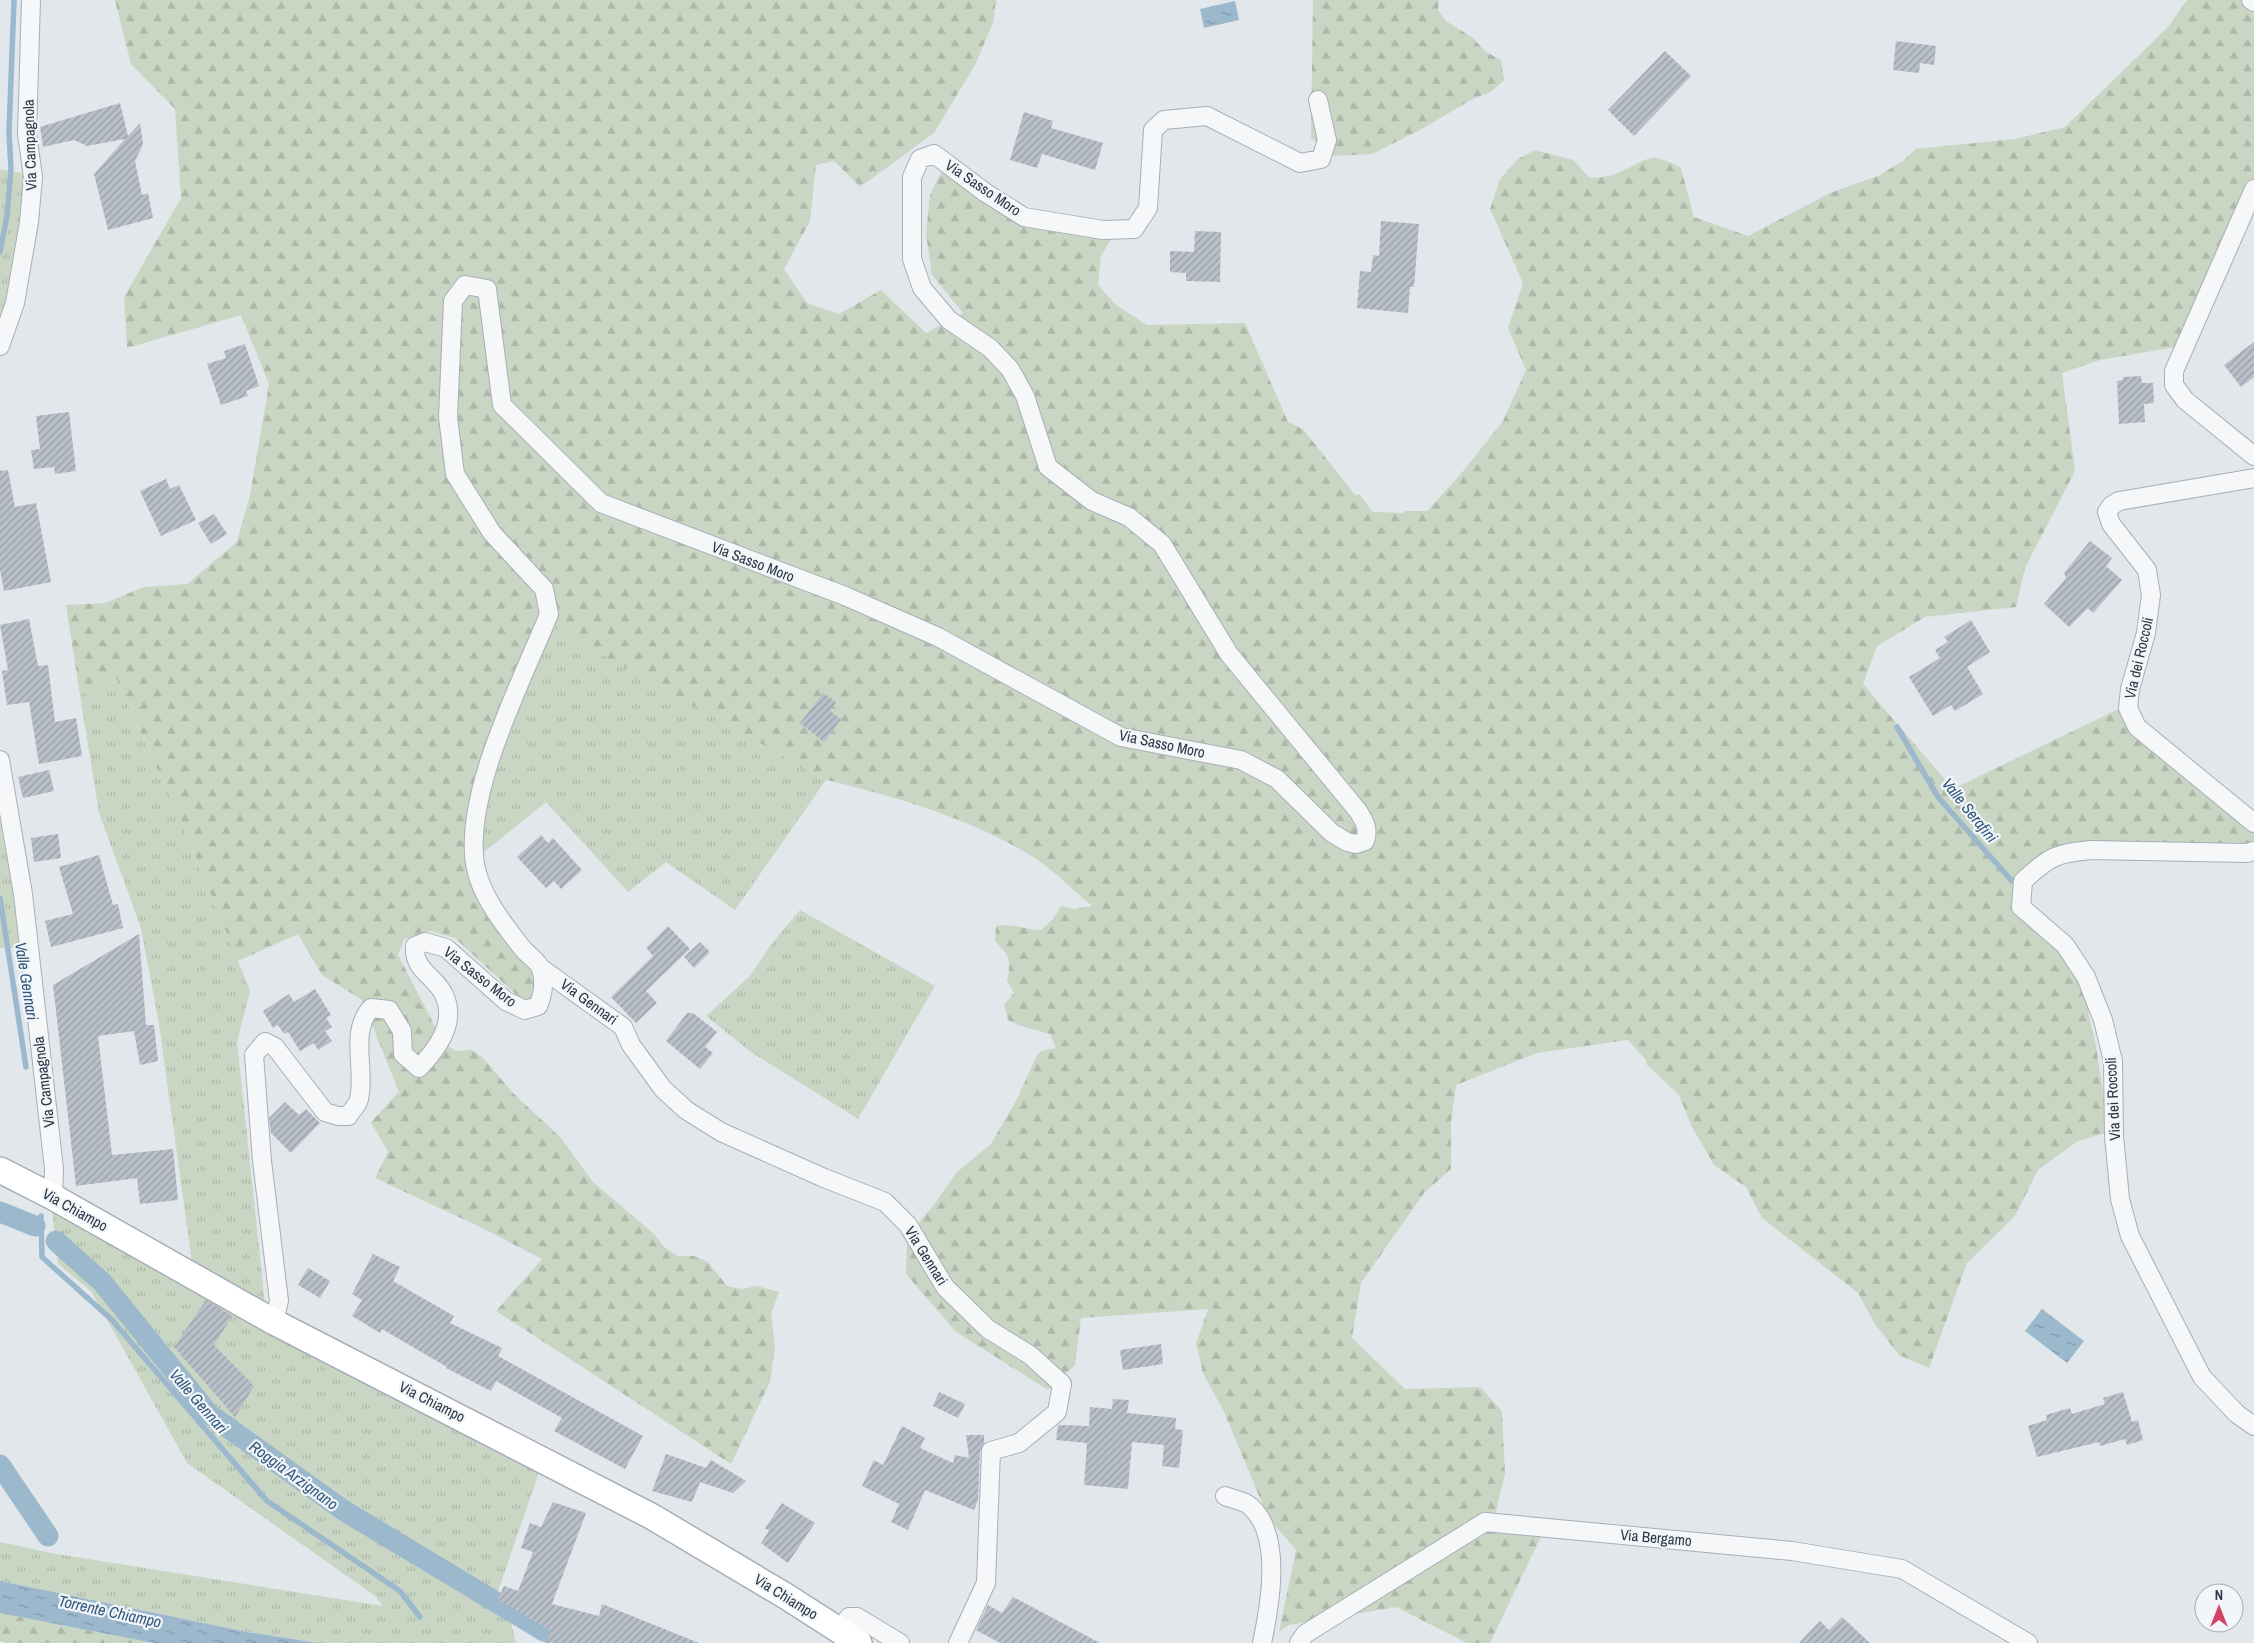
<svg xmlns="http://www.w3.org/2000/svg" width="2254" height="1643" viewBox="0 0 2254 1643" font-family="'Archivo Narrow',sans-serif">
<style>
.grass{fill:url(#grass-tufts)}
.forest{fill:url(#forest-firs)}
.water{fill:url(#water-ripples)}
.lines{fill:none;stroke-linecap:round;stroke-linejoin:round}
.stream{stroke:#9cb8cd;stroke-width:5.5}
.canal{stroke:#9cb8cd;stroke-width:21}
.building{fill:url(#building-hatch)}
.minor-casing{stroke:#a7aeb7;stroke-width:20}
.secondary-casing{stroke:#a7aeb7;stroke-width:28}
.minor{stroke:#f6f7f9;stroke-width:18}
.secondary{stroke:#fff;stroke-width:25}
.labels{text-anchor:middle;stroke-width:4.5;stroke-linejoin:round;paint-order:stroke}
.street-label{font-size:15px;fill:#293645;stroke:#f2f6f9}
.water-label{font-size:16px;font-style:italic;fill:#31587b;stroke:#f2f6f9}
</style>
<defs>
<pattern id="grass-tufts" width="24" height="20" patternUnits="userSpaceOnUse" patternTransform="scale(1.25)"><rect width="24" height="20" fill="#c9d6c3"/><path d="M3 7l-1-3M5 7V3M7 7l1-3M15 17l-1-3M17 17v-4M19 17l1-3" fill="none" stroke="#adb8a9"/></pattern>
<pattern id="forest-firs" width="22" height="20" patternUnits="userSpaceOnUse" patternTransform="scale(1.25)"><rect width="22" height="20" fill="#c9d6c3"/><path d="M5 1l3.5 6h-7zM16 11l3.5 6h-7z" fill="#adb8a9"/></pattern>
<pattern id="water-ripples" width="26" height="14" patternUnits="userSpaceOnUse" patternTransform="scale(1.25)"><rect width="26" height="14" fill="#9cb8cd"/><path d="M2 4q2-2 4 0t4 0M15 11q2-2 4 0t4 0" fill="none" stroke="#7f96a8"/></pattern>
<pattern id="building-hatch" width="6" height="6" patternUnits="userSpaceOnUse" patternTransform="scale(1.25)"><rect width="6" height="6" fill="#b9c0ca"/><path d="M-1 1l2-2M0 6l6-6M5 7l2-2" fill="none" stroke="#969da6"/></pattern>
</defs>
<rect width="100%" height="100%" fill="#e2e7ec"/>
<!-- grass -->
<g class="grass">
<path d="M0,169L26,174L14,270L0,320Z"/>
<path d="M548,623L826,780L735,910L666,862L628,892L546,802L483,853L459,838Z"/>
<path d="M116,678L184,827L250,991L237,1042L266,1313L545,1455L496,1597L508,1611L516,1643H318L247,1632L0,1581V1542L51,1553L383,1606L375,1596L187,1463L91,1291L58,1264L50,1192L193,1270L159,1024L141,928L99,813L80,695Z"/>
<path d="M0,820L23,948H0Z"/>
<path d="M800,910L935,986L858,1119L751,1052L706,1016L749,977L773,942Z"/>
</g>
<!-- forest -->
<g class="forest">
<path d="M115,0H996L993,23L975,65L934,133L860,187L834,161L816,165L810,221L784,269L807,303L839,314L881,290L926,333L963,313L932,275L926,234L930,195L945,164L1046,220L1112,238L1101,256L1098,285L1116,305L1147,325L1245,323L1288,422L1303,429L1355,495L1359,494L1373,512L1403,513L1405,511H1427L1460,475L1503,421L1526,370L1508,328L1523,283L1490,209L1500,179L1518,159L1535,150L1573,160L1590,178C1599,177 1610,177 1618,173C1648,160 1648,150 1681,168L1694,217L1748,236L1830,193L1880,175L1904,160L1916,149L2015,139L2065,127L2168,27L2187,0H2254V199L2242,238L2187,345L2100,360L2062,373L2075,471L2025,568L2016,607L1925,617L1877,646L1863,684L1953,789L2131,703L2130,718L2254,830V846L2086,851L2025,876L2015,895L2096,998L2088,1012L2096,1046L2109,1132L2078,1141L2038,1170L2015,1216L1967,1263L1929,1368L1899,1355L1875,1324L1858,1293L1762,1218L1746,1187L1714,1165L1692,1127L1679,1095L1646,1064V1060L1628,1040L1537,1053L1456,1085L1451,1123V1169L1424,1193L1361,1283L1352,1338L1405,1389L1480,1387L1502,1411L1505,1474L1495,1515L1546,1526L1490,1643H1467L1396,1607L1289,1625L1279,1632L1296,1550L1268,1517L1224,1412L1203,1373L1196,1343L1208,1309L1081,1318L1075,1365L1048,1390L956,1332L906,1274L907,1236L933,1206L956,1173L991,1144L1018,1097L1036,1057L1041,1051L1056,1048L1050,1034C1036,1029 1022,1028 1008,1020L1004,1005L1014,993L1007,980C1012,960 1009,955 995,941L996,926C1012,923 1024,929 1041,930L1053,919L1061,906L1075,909L1092,906C1073,890 1054,870 1033,857C973,819 894,796 826,780L548,624L459,838L483,853L490,887L536,953L537,988L531,1002L523,1001L455,938L430,931L404,939L398,955L443,1042L455,1051L472,1050L484,1059L513,1093L560,1137L592,1181L654,1234L664,1247L678,1256H694L708,1262L727,1286L742,1289L757,1286L779,1292L771,1313L775,1347L770,1382L731,1464L496,1311L542,1259L480,1227L375,1178L388,1152L371,1122L399,1092L362,1000L322,975L298,934L238,961L184,827L116,678L80,695L66,605L105,603L144,587L187,584L237,542L250,495L269,384L241,315L127,348L124,297L181,198L175,109L131,64Z"/>
<path d="M1313,0H1439L1438,10L1446,21L1473,38L1486,52L1501,60L1504,80L1492,91L1473,99L1418,131L1372,154L1333,156L1311,138Z"/>
<path d="M0,1613L153,1643H6L0,1641Z"/>
</g>
<!-- water -->
<g class="water">
<path d="M1235,1L1239,20L1204,28L1200,9Z"/>
<path d="M2042,1309L2084,1341L2067,1363L2025,1331Z"/>
<path d="M0,1581L247,1632L318,1643H153L0,1613Z"/>
</g>
<g class="lines">
<!-- stream -->
<g class="stream">
<path d="M0,252L7,216L11,169L9,132L14,0"/>
<path d="M1897,727L1938,797L2011,880"/>
<path d="M0,898L26,1067"/>
<path d="M41,1216L42,1257L112,1320L267,1501L400,1591L420,1617"/>
</g>
<!-- canal -->
<g class="canal">
<path d="M0,1212L35,1226"/>
<path d="M56,1241L102,1282L209,1414L343,1510L544,1631L583,1643"/>
<path d="M0,1465L48,1536"/>
</g>
</g>
<!-- building -->
<g class="building">
<path d="M1896,41L1936,46L1934,65L1920,63L1919,73L1893,70Z"/>
<path d="M1665,51L1691,76L1634,136L1608,110Z"/>
<path d="M120,103L128,136L140,123L143,144L135,161L142,195L148,193L153,218L108,230L94,174L125,139L87,146L74,140L43,147L40,127Z"/>
<path d="M1024,112L1053,121L1051,128L1103,143L1095,170L1042,154L1037,168L1010,160Z"/>
<path d="M1381,221L1419,224L1414,287H1410L1408,313L1357,308L1360,271L1371,272L1373,255L1379,256Z"/>
<path d="M1195,231L1221,232L1220,282L1186,281V273L1170,272V251L1194,252Z"/>
<path d="M2254,342V377L2241,387L2224,365Z"/>
<path d="M245,344L259,386L246,391L248,396L221,405L207,364L226,358L224,351Z"/>
<path d="M2141,376L2142,383H2153L2154,403L2144,404L2145,422L2119,424L2117,381L2123,380V377Z"/>
<path d="M69,412L76,471L55,474L54,467L34,469L31,450L40,449L36,416Z"/>
<path d="M8,470L15,507L36,503L51,582L4,591L0,569V471Z"/>
<path d="M166,479L170,489L179,485L196,520L161,536L140,491Z"/>
<path d="M214,514L227,534L211,544L198,523Z"/>
<path d="M2090,541L2112,558L2106,566L2122,580L2093,613L2088,608L2069,627L2044,604L2066,578L2064,573Z"/>
<path d="M29,619L38,666L48,665L55,722L76,718L82,756L39,764L29,702L7,705L2,671L8,670L0,625Z"/>
<path d="M1971,620L1990,652L1967,667L1983,694L1955,711L1951,705L1933,716L1909,677L1940,658L1935,650L1948,642L1944,637Z"/>
<path d="M823,693L836,702L830,711L841,719L824,742L800,723Z"/>
<path d="M49,770L54,791L23,798L18,777Z"/>
<path d="M58,834L61,858L34,862L31,838Z"/>
<path d="M541,835L548,843L553,838L582,870L561,889L554,881L546,888L517,857Z"/>
<path d="M99,855L113,905L118,904L123,928L51,947L45,921L73,914L59,867Z"/>
<path d="M668,926L690,949L646,991L657,1003L636,1023L611,997L653,956L646,948Z"/>
<path d="M139,934L146,1025H154L158,1061L140,1065L134,1031L98,1036L112,1155L173,1149L178,1200L140,1204L137,1178L76,1186L53,985Z"/>
<path d="M700,942L710,952L694,968L684,957Z"/>
<path d="M315,989L331,1015L326,1018L332,1027L325,1031L332,1041L318,1050L314,1043L300,1051L288,1032L284,1034L278,1025L273,1028L263,1011L289,994L294,1002Z"/>
<path d="M687,1013H693L717,1032L705,1047L713,1053L700,1069L666,1041Z"/>
<path d="M285,1102L299,1115L306,1109L320,1123L291,1153L271,1133L269,1118Z"/>
<path d="M373,1254L400,1267L393,1281L454,1316L450,1323L502,1348L498,1356L643,1436L625,1469L554,1431L562,1418L496,1381L491,1391L446,1368L447,1367L382,1329L380,1333L352,1316L362,1300L352,1294Z"/>
<path d="M308,1268L330,1281L320,1298L298,1285Z"/>
<path d="M206,1300L232,1316L214,1345L254,1386L235,1417L174,1347Z"/>
<path d="M1161,1344L1163,1364L1123,1370L1120,1350Z"/>
<path d="M939,1392L965,1404L958,1418L933,1406Z"/>
<path d="M2123,1392L2132,1422L2138,1420L2143,1440L2127,1445L2125,1439L2100,1446L2099,1442L2037,1457L2028,1426L2047,1420L2046,1415L2070,1408L2072,1414L2105,1404L2103,1398Z"/>
<path d="M1113,1399L1129,1400L1127,1413L1176,1418L1175,1429L1183,1430L1179,1468L1162,1466L1164,1445L1132,1442L1128,1489L1084,1485L1087,1443L1056,1440L1058,1425L1089,1426L1090,1407L1112,1409Z"/>
<path d="M902,1426L925,1438L920,1448L953,1463L955,1455L969,1458L966,1435H984V1444L980,1451L978,1500L974,1510L925,1490L908,1530L891,1522L899,1504L862,1486L874,1460L883,1465Z"/>
<path d="M666,1454L706,1468L711,1460L746,1481L733,1493L700,1482L692,1502L652,1491Z"/>
<path d="M553,1502L586,1513L552,1604L599,1616L602,1604L699,1643H546L550,1631L498,1599L504,1586L518,1591L533,1552L521,1548L530,1523L541,1527Z"/>
<path d="M782,1503L815,1523L788,1563L761,1543L769,1531L765,1528Z"/>
<path d="M1013,1597L1100,1643H1000L976,1630L988,1605L1002,1613Z"/>
<path d="M1842,1617L1870,1643H1799L1820,1621L1829,1630Z"/>
</g>
<g class="lines">
<!-- minor casing -->
<g class="minor-casing">
<g id="minor">
<path d="M2251,0L2254,2"/>
<path d="M2254,189L2174,371V385L2185,400L2254,456"/>
<path d="M0,346L15,303L29,222L33,177L27,134L31,0"/>
<path d="M2254,478L2119,501L2111,506L2107,512L2111,524L2147,570L2151,595L2146,633L2130,689L2128,708L2137,727L2254,823"/>
<path d="M0,760L23,894L54,1169L53,1197"/>
<path d="M2254,851L2247,853L2091,850C2056,853 2049,857 2023,881L2021,907L2065,945L2086,977L2103,1020L2113,1061L2114,1136L2120,1199L2130,1236L2202,1377L2237,1414L2254,1426"/>
<path d="M541,968L623,1027L631,1045L663,1089L686,1110L721,1132L824,1178L885,1202L908,1225L945,1287L988,1329L1030,1355L1062,1384L1057,1412L1019,1443L991,1451L986,1583L958,1643"/>
<path d="M274,1322L279,1301L262,1161L254,1055L265,1042L275,1047L325,1112L338,1116H348C351,1111 358,1105 359,1099C366,1070 349,1032 371,1008L389,1010L402,1031L403,1054L419,1068C437,1049 456,1024 445,997C437,976 413,972 415,946L425,942L446,948L506,1001L525,1010L538,1006C543,995 545,981 541,969C539,962 528,955 523,949C504,925 480,895 475,864C464,792 522,681 549,614L544,589L492,533L455,474L448,417L453,301L465,285L487,289L502,405L601,503L845,596L938,637L1121,737L1241,760L1277,779L1332,833L1347,842L1356,844L1365,841C1369,829 1365,822 1358,811L1229,654L1162,544L1129,517L1092,501L1048,467L1025,396L1010,369L990,348L949,320L922,288L912,259V177L920,159L934,154L986,193L1024,217L1103,230L1134,229L1148,208L1153,130L1164,120L1207,116L1300,163L1321,159L1327,140L1318,100"/>
<path d="M1225,1496C1232,1499 1245,1501 1250,1506C1283,1535 1270,1605 1262,1643"/>
<path d="M839,1630L849,1617H857L900,1643"/>
<path d="M1299,1643L1305,1634L1485,1522L1792,1551L1902,1569L2028,1643"/>
</g>
</g>
<!-- secondary casing -->
<g class="secondary-casing">
<path id="secondary" d="M0,1170L53,1197L274,1322L651,1516L784,1595L859,1643"/>
</g>
<!-- minor -->
<use href="#minor" class="minor"/>
<!-- secondary -->
<use href="#secondary" class="secondary"/>
</g>
<g class="labels">
<!-- street labels -->
<g class="street-label">
<text transform="translate(30 145) rotate(-92)" y="5">Via Campagnola</text>
<text transform="translate(983 188) rotate(34)" y="5">Via Sasso Moro</text>
<text transform="translate(753 562) rotate(21)" y="5">Via Sasso Moro</text>
<text transform="translate(2139 658) rotate(-77)" y="5">Via dei Roccoli</text>
<text transform="translate(1162 744) rotate(12)" y="5">Via Sasso Moro</text>
<text transform="translate(480 977) rotate(38)" y="5">Via Sasso Moro</text>
<text transform="translate(589 1002) rotate(36)" y="5">Via Gennari</text>
<text transform="translate(44 1082) rotate(-97)" y="5">Via Campagnola</text>
<text transform="translate(2113 1099) rotate(-93)" y="5">Via dei Roccoli</text>
<text transform="translate(75 1210) rotate(29)" y="5">Via Chiampo</text>
<text transform="translate(926 1256) rotate(58)" y="5">Via Gennari</text>
<text transform="translate(432 1402) rotate(27)" y="5">Via Chiampo</text>
<text transform="translate(1656 1538) rotate(5)" y="5">Via Bergamo</text>
<text transform="translate(786 1597) rotate(32)" y="5">Via Chiampo</text>
</g>
<!-- water labels -->
<g class="water-label">
<text transform="translate(1970 810) rotate(51)" y="6">Valle Serafini</text>
<text transform="translate(27 981) rotate(81)" y="6">Valle Gennari</text>
<text transform="translate(199 1401) rotate(49)" y="6">Valle Gennari</text>
<text transform="translate(294 1475) rotate(36)" y="6">Roggia Arzignano</text>
<text transform="translate(110 1611) rotate(12)" y="6">Torrente Chiampo</text>
</g>
</g>
<!-- north arrow -->
<g transform="translate(2219 1608)"><circle r="24" fill="#f2f6f9" stroke="#a2a9b1"/>
<path d="M0-4L9 19L0 12L-9 19Z" fill="#d64265"/>
<text y="-8" font-size="14" font-weight="bold" text-anchor="middle" fill="#293645">N</text>
</g>
</svg>
